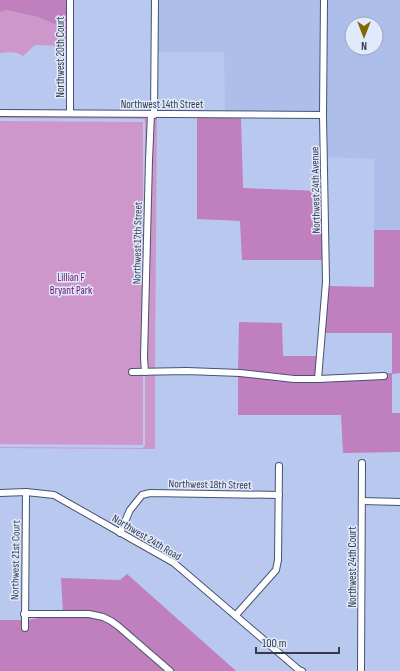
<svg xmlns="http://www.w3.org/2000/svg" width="400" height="671" viewBox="0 0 400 671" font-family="'Sofia Sans Condensed',sans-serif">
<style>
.built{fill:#adbeeb;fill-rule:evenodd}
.green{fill:#ce97cb}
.forest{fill:#c07fbd}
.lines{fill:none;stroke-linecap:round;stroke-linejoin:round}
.minor-casing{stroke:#465373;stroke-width:8}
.minor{stroke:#fff;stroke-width:6}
.labels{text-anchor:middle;stroke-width:3;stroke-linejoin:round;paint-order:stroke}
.street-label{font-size:11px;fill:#353b4a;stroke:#e1e9fc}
.park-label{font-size:11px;fill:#651564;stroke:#e1e9fc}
</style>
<rect width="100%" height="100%" fill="#b9c8ee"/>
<!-- built -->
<g class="built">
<path d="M158,0H321L320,112H225L224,52H158Z"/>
<path d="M327,0H400V230H374V159L327,157L326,117ZM352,24H376V48H352Z"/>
</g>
<!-- green -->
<g class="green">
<path d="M5,10L39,17L67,29V46L35,45L23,56C16,51 8,52 0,53V12Z"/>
<path d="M0,116L148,118L145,178V122L143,119L0,118Z"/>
<path d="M153,118H157L155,369H148L147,358L151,160Z"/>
<path d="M0,121L143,122V445L0,444Z"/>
<path d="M155,375V449L0,448V447L143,448L145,445V376Z"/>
</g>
<!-- forest -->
<g class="forest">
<path d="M0,0H67V29L38,17L6,10L0,12Z"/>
<path d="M197,118H241L243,188L322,191L323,260H242L240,221L197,219Z"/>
<path d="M374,230H400V373L392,374V413H400V452L343,453L341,415H238V376L294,382H321L387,379V373H392V333H325L328,286L374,287Z"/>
<path d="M239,322L282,323L283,356H317L316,376L294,375L238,370Z"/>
<path d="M127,574L236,671H0V620H28L63,613L61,578L120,580Z"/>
</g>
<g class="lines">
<!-- minor casing -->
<g class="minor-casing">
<g id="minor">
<path d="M0,113L323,115"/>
<path d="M70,113V0"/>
<path d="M154,115L155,0"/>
<path d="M132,372L187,371L240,373L294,379H318L384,376"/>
<path d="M145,372L144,358L149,160L151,114"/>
<path d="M318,379L326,282L323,115L324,0"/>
<path d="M0,493L26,492L54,495L174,563L299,670L302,671"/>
<path d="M362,501L400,502"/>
<path d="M120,533L130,510L142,495L150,493L279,495"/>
<path d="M24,614H89L103,617L111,621L118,626L170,671"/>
<path d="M236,615L276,570L278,560L279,466"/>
<path d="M25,628L26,492"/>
<path d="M361,671L362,463"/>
</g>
</g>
<!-- minor -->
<use href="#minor" class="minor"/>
</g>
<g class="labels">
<!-- street labels -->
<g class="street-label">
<text transform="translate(60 57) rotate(-90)" y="4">Northwest 20th Court</text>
<text x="162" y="108">Northwest 14th Street</text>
<text transform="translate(315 190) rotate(-91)" y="4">Northwest 24th Avenue</text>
<text transform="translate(137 243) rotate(-89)" y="4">Northwest 17th Street</text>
<text transform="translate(210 484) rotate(1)" y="4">Northwest 18th Street</text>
<text transform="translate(147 537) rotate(31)" y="4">Northwest 24th Road</text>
<text transform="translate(15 560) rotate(-89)" y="4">Northwest 21st Court</text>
<text transform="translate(352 567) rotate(-90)" y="4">Northwest 24th Court</text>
</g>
<!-- park labels -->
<g class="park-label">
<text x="71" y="281">Lillian F<tspan x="71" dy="13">Bryant Park</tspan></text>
</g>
</g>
<!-- north arrow -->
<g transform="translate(364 36) rotate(180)"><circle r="19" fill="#e1e9fc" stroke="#9ca3b5"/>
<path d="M0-3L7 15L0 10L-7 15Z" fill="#846600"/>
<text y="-6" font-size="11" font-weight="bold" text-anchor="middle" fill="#353b4a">N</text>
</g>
<!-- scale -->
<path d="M256 647v6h83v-6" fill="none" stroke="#353b4a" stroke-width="2"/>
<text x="262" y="647" font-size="12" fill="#353b4a" stroke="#e1e9fc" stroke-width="3" paint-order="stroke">100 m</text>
</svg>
